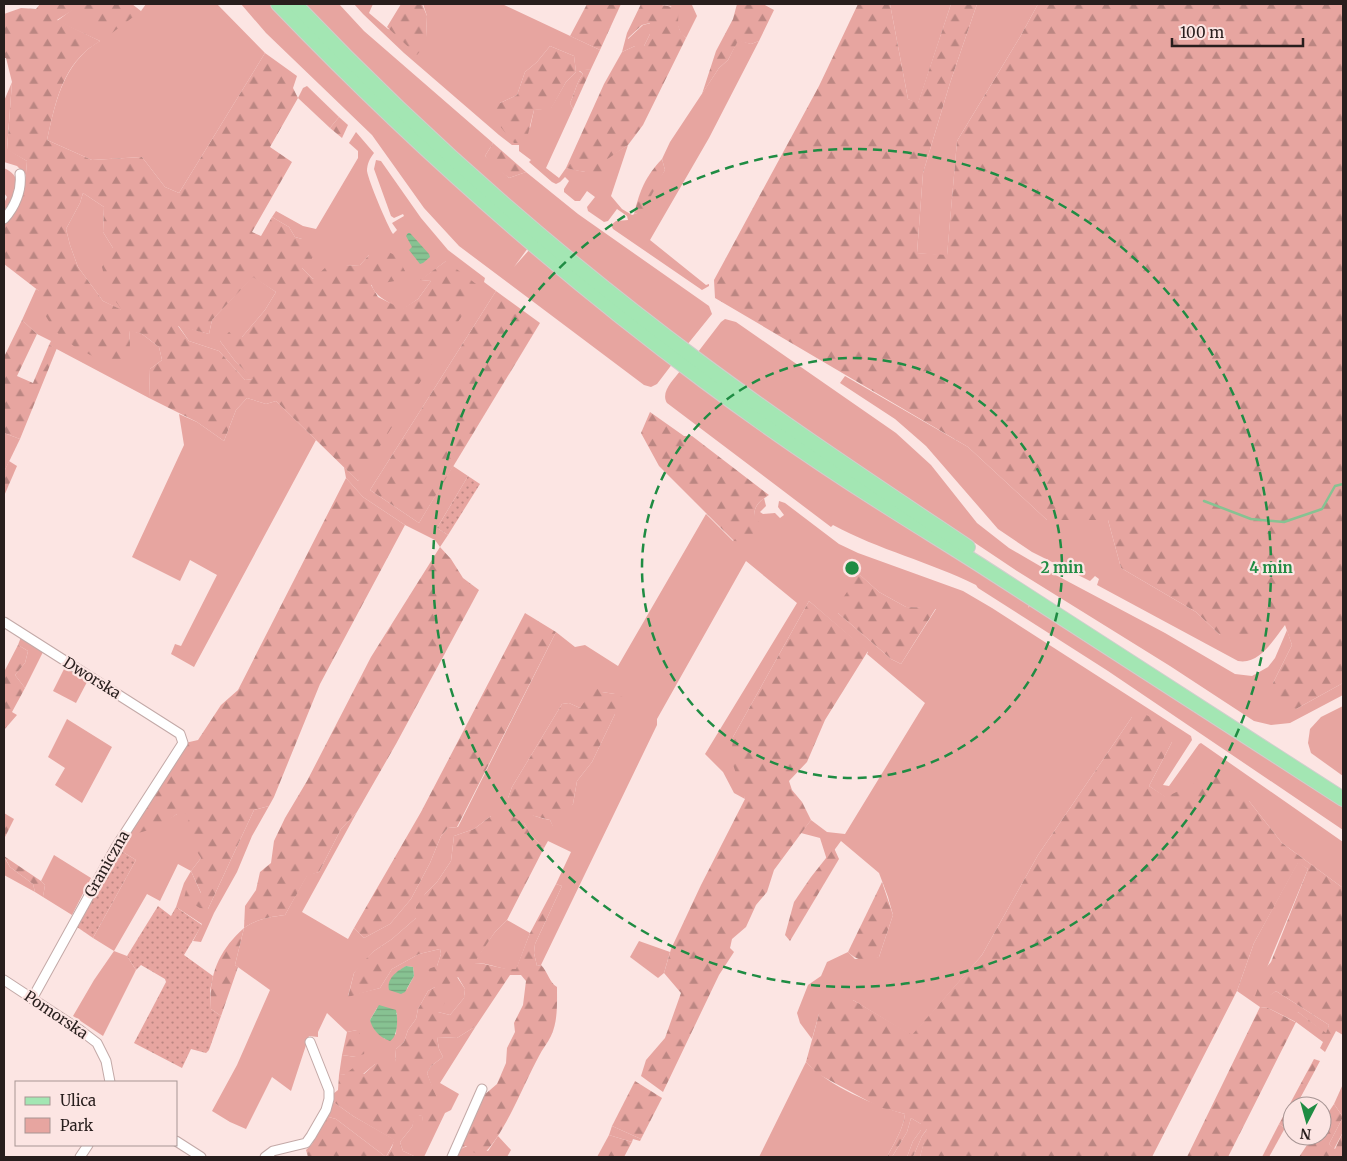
<svg xmlns="http://www.w3.org/2000/svg" width="1347" height="1161" viewBox="0 0 1347 1161" font-family="Merriweather,serif">
<style>
.green{fill:#e7a5a0;fill-rule:evenodd}
.forest{fill:url(#forest-firs);fill-rule:evenodd}
.garden{fill:url(#garden-dots)}
.water{fill:url(#water-rules)}
.lines{fill:none;stroke-linecap:round;stroke-linejoin:round}
.stream{stroke:#87c292;stroke-width:2.5}
.minor-casing{stroke:#c3a9a7;stroke-width:11}
.primary-casing{stroke:#d0cecd;stroke-width:16}
.minor{stroke:#fff;stroke-width:9}
.primary{stroke:#a3e6b3;stroke-width:14}
.ring{fill:none;stroke:#1f8c43;stroke-width:2.5;stroke-dasharray:9 6}
.labels{text-anchor:middle;stroke-width:4.5;stroke-linejoin:round;paint-order:stroke}
.street-label{font-size:15px;fill:#281e1d;stroke:#fce5e3}
.centre{fill:#1f8c43;stroke:#fce5e3;stroke-width:2.5}
.ring-label{font-size:15px;text-anchor:middle;font-weight:bold;fill:#1f8c43;stroke:#fce5e3;stroke-width:4.5;stroke-linejoin:round;paint-order:stroke}
</style>
<defs>
<pattern id="forest-firs" width="22" height="20" patternUnits="userSpaceOnUse" patternTransform="scale(1.25)"><rect width="22" height="20" fill="#e7a5a0"/><path d="M5 1l3.5 6h-7zM16 11l3.5 6h-7z" fill="#bb8682"/></pattern>
<pattern id="garden-dots" width="8" height="8" patternUnits="userSpaceOnUse" patternTransform="scale(1.25)"><rect width="8" height="8" fill="#e7a5a0"/><path d="M2 2h.1M6 6h.1" fill="none" stroke="#bb8682" stroke-width="1.8" stroke-linecap="round"/></pattern>
<pattern id="water-rules" width="6" height="5" patternUnits="userSpaceOnUse" patternTransform="scale(1.25)"><rect width="6" height="5" fill="#87c292"/><path d="M0 2.5h6" fill="none" stroke="#75a67d"/></pattern>
</defs>
<rect width="100%" height="100%" fill="#fce5e3"/>
<!-- green -->
<g class="green">
<path d="M146,4H217L265,53L179,193L165,187L142,157L92,160L47,140C54,109 60,76 84,53C88,48 94,45 100,41L57,21L73,9L141,11Z"/>
<path d="M241,4H270L307,43L445,176L528,248L514,267L530,249L673,363L657,384L651,387L644,385L459,246L424,208L372,135L266,33Z"/>
<path d="M303,4H339L364,31L493,143L485,156L509,178L526,172L578,214L709,306L712,314L687,345C617,289 546,234 480,174C419,119 361,62 303,4Z"/>
<path d="M354,4H373L369,13L388,29L426,37L427,16L423,4H502L600,50L591,69L579,71L583,74C576,83 575,93 570,103L573,109L546,168L559,178L566,168L585,172L628,145L611,196L622,209L632,215L637,213L665,170L662,159L670,142L719,68L728,60L738,40L751,44L759,41L709,138L650,240L706,285L709,284V286L702,290L613,229L611,225L616,221L628,220L627,216L617,209L608,221L604,222L588,211L587,207L595,197L587,191L580,201H575L564,192V189L569,181L565,177L560,182L556,184L552,182L529,162L531,160L519,151V145H512L499,135L404,53L363,14ZM550,46L574,56L576,72L566,82L551,108L534,110L530,128L500,103L517,95L525,72L537,62Z"/>
<path d="M656,4H693L692,5L697,16L686,38L681,34L671,6Z"/>
<path d="M890,4H951L918,104L908,99Z"/>
<path d="M977,4H1038L1020,37L957,141L947,256L917,253L923,173L950,83Z"/>
<path d="M651,23L650,34L644,46H635L622,52L627,33L628,39L643,25Z"/>
<path d="M12,82L7,149L27,161L26,175L17,166L4,162V101Z"/>
<path d="M307,86L339,117L330,128L298,98L303,88Z"/>
<path d="M356,132L374,153C370,158 367,164 367,171C369,182 387,225 393,234L397,230L392,223L404,216L403,214L394,218L391,216L374,169L376,160L381,161L421,218L448,250L485,278L484,282L496,291L370,490L419,523L453,466L468,476L437,528L448,535L440,547L435,540L405,525L363,497L346,478L344,467L358,481L446,261L421,280L431,281L418,299L402,310C368,291 371,292 369,255L360,265L346,266L313,279L302,268V239L295,237L289,227L272,217L276,211L303,226L316,229L358,158V151L349,143Z"/>
<path d="M4,168C27,178 14,197 4,211V203L7,197L4,193Z"/>
<path d="M83,193L104,207L103,232L113,248L123,311L103,301L78,267L70,245L66,229L80,203Z"/>
<path d="M253,276L276,292L265,310L242,337L220,341L235,361L254,379L245,380L219,351L189,341L178,325L209,334L212,320Z"/>
<path d="M36,289L130,342L129,330L142,334L159,347L162,360L150,369L149,398L49,345L51,341L37,334L22,320Z"/>
<path d="M725,319L736,322L896,433L931,465L977,523L1009,548L1052,573L1165,633L1235,674L1252,676L1268,667L1275,658L1287,630L1292,645L1273,683L1296,709L1343,683V695L1290,723L1271,725L1254,721L1170,666L1017,571L763,401L698,352L721,322Z"/>
<path d="M681,370L1030,603L1028,608L1031,604L1343,805V830L1108,671L978,588L976,585C930,562 879,550 833,525L831,527L667,403C660,392 674,379 681,370Z"/>
<path d="M845,376L968,447L1047,520H1108L1121,568L1196,612L1220,635L1263,625H1285C1273,640 1260,665 1238,661L1097,585L1099,579L1095,576L1090,581L1032,552L998,529L926,446L895,419L840,383Z"/>
<path d="M247,398L266,404L276,401L316,440L194,667L171,654L175,644L181,646L217,575L190,560L180,581L132,557L184,445L179,414L197,422L224,441L236,410Z"/>
<path d="M4,433L20,439L4,472Z"/>
<path d="M764,498L766,506L760,512L763,514L775,513L780,518L784,515L778,507L779,501L785,503L839,544L858,553L963,591L992,608L1191,736L1192,740L1163,785L1169,786L1199,744L1201,743L1343,842V888L1282,843L1249,801L1165,797L1149,786L1172,742L1132,717L1038,855L982,955L912,1036L853,1000L819,1014L812,1039L800,1023L797,1013L808,985L821,976L827,962L848,952L855,959L879,957L893,915L888,897L879,873L841,841L827,860L820,838L801,833L811,820L827,832L845,834L925,703L867,654L868,652L809,601L733,737L745,799L734,793L723,772L705,754L797,603L746,561L657,719V725L541,965L537,966L534,953L535,944L562,886L556,884L571,852L548,841L544,848L531,835L524,823L491,816L474,829L454,836L451,861L437,882L425,894L416,918L392,939L374,951L354,973L348,996L380,988L392,969L419,954L440,949L441,954L437,966L457,977L465,989L464,998L450,1015L438,1012L435,987L428,991L418,1009L416,1019L408,1030L404,1042L396,1049L395,1062L375,1064L363,1074L339,1075L342,1055L356,1057L357,1030L347,1032L327,1013L318,1032V1037L309,1036L291,1091L272,1077L246,1129L230,1122L212,1111L237,1065L270,990L235,965L244,928C257,919 270,917 285,915L307,875L319,872L341,829L357,812L302,912L348,939L354,928L364,938L390,924L411,899L430,863L441,836L448,828L458,827L556,632L575,647L585,645L618,666L706,514L733,541L754,517C754,508 757,504 764,498ZM860,575L879,592L906,607L936,609L901,664L891,659L838,613ZM602,692L615,694V714L592,762L577,781L573,804L553,826L550,820C530,816 523,811 508,798L512,787L562,704L569,703L580,708ZM406,966L413,967L414,976L407,989L399,971ZM377,1008L397,1013L396,1034L385,1039L376,1031L370,1020Z"/>
<path d="M21,637L43,652L25,688L15,675L25,663L28,651L18,645Z"/>
<path d="M65,667L87,682L76,703L53,691Z"/>
<path d="M1343,706V776L1311,753L1308,743L1310,729L1321,717Z"/>
<path d="M67,719L112,747L82,803L55,785L65,768L48,757Z"/>
<path d="M269,806L252,836L237,872L214,913L201,942L193,941L202,924L176,907L184,883L191,871L178,864L160,901L147,894L114,951L127,956L136,970L103,1036L73,1016L94,980L114,951L93,938L136,860L118,849L128,836L167,820L177,814H193L201,858L191,871L208,909L254,810Z"/>
<path d="M54,855L91,878L72,915L43,897L45,885L41,881Z"/>
<path d="M4,857L10,867L33,884L35,892L4,875Z"/>
<path d="M1298,862L1308,869L1261,982L1270,995L1276,991L1329,1025L1326,1034L1298,1012L1296,1022L1268,1008L1260,1007L1237,991L1254,943Z"/>
<path d="M507,920L530,933L516,970C501,970 488,962 473,963L495,932Z"/>
<path d="M639,941L670,952L664,973L658,978L630,957Z"/>
<path d="M476,1026L440,1083L459,1094L451,1110L445,1113L424,1157H416L403,1151L400,1142L412,1127L415,1114L422,1116L424,1126L432,1087L427,1073L431,1066L443,1057L439,1049L437,1037L457,1038Z"/>
<path d="M806,1062C829,1086 873,1105 905,1114C903,1130 894,1143 887,1157H759Z"/>
<path d="M1343,1084V1117L1334,1104Z"/>
<path d="M332,1101L353,1116L395,1140L386,1157L336,1119L325,1116Z"/>
<path d="M1343,1117V1132L1334,1149L1329,1144Z"/>
<path d="M911,1118L921,1124V1130L913,1141L907,1157H892L907,1132Z"/>
<path d="M1279,1124L1285,1128L1269,1157H1262Z"/>
<path d="M612,1126L641,1139L640,1141L633,1139L632,1142L609,1135Z"/>
<path d="M928,1128L920,1157H913L922,1136Z"/>
<path d="M498,1136L511,1150L507,1157H455C462,1141 474,1148 488,1151Z"/>
</g>
<!-- forest -->
<g class="forest">
<path d="M40,4H132L141,11L108,36L73,10L57,20L100,41C95,45 88,48 84,53C60,75 54,109 47,140L92,160L142,157L165,187L179,193L265,53L297,76L293,88L298,98L270,147L292,162L252,232L261,236L272,217L289,227L295,237L302,239L309,234L316,239C316,253 314,260 302,268L313,279L326,267L360,265L369,255L382,249L397,256L405,271L401,280L371,285L378,297L402,309L418,299L431,281L420,280L446,261L480,287L358,481L276,401L266,404L247,398L236,410L224,441L197,422L149,398L150,369L162,360L159,347L142,334L129,331C131,345 130,359 123,372L75,347L55,331L37,302L39,291L4,264V220C24,200 25,188 27,161L7,150L12,82L6,58H4V14L21,8L36,9ZM83,193L104,207L103,232L113,248L102,267L108,291L122,310L103,301L78,267L70,245L66,229L80,203ZM253,277L276,292L265,310L242,337L229,332L220,341L235,361L253,379L245,380L219,351L189,341L178,326L209,334L212,320Z"/>
<path d="M401,4H422L427,16L426,37L430,39L417,55L387,27Z"/>
<path d="M587,4H621L600,50L570,36Z"/>
<path d="M641,4H656L679,8C678,20 676,30 686,38L643,125L628,145L606,160L603,172C590,174 579,171 566,168L604,84L622,52L635,46H644L650,34V23L642,25L627,39V33Z"/>
<path d="M737,4H763L774,10L759,41L751,44L738,41L728,60L719,68L702,94L716,51L733,19Z"/>
<path d="M858,4H890L908,99L918,103L951,4H977L950,83L923,173L917,253L947,255L957,141L1020,37L1038,4H1343V683L1296,709L1274,700L1273,683L1292,645L1285,625L1263,626L1247,644L1220,635L1196,612L1121,568L1108,520H1047L968,447L715,298L714,280L819,86Z"/>
<path d="M550,46L574,56L576,72L566,82L551,109L534,110L527,138L520,143H514L489,113L500,103L517,95L525,72L537,62Z"/>
<path d="M591,69L573,109L570,103C575,93 576,83 583,74L579,70Z"/>
<path d="M339,117L348,125L342,138L330,128Z"/>
<path d="M493,143L526,172L509,178L491,164L485,156Z"/>
<path d="M662,159L665,170L643,211L634,214C640,190 645,177 662,159Z"/>
<path d="M496,291L540,323L419,523L370,490Z"/>
<path d="M22,320L37,334L17,376L33,383L49,345L57,348L20,439L4,433V357Z"/>
<path d="M650,412L684,436H692L769,495C759,501 754,506 754,517L760,523L748,542L734,541L659,466L641,433Z"/>
<path d="M9,461L17,466L4,496V472Z"/>
<path d="M346,478L363,497L405,525L320,684L274,797L269,806L254,810L208,909L200,908L184,899L186,890L201,893L191,871L201,858C190,839 179,834 192,814H177L159,827L128,836V831L185,743L198,740L221,705L238,690Z"/>
<path d="M440,547L451,559L463,578L479,590L396,744L357,812L341,829L319,872L307,876L285,915C270,917 257,919 244,928L235,965L238,967L221,1016L211,1009C208,976 219,950 244,928L245,906L256,890L260,872L271,863L274,841L285,818L307,781L371,657Z"/>
<path d="M859,574L879,592L906,607L936,608L901,664L891,659L838,613L837,607Z"/>
<path d="M809,601L868,651L825,720L807,762L789,781L792,790L802,802L811,820L774,870L767,892L756,905L746,927L732,939L730,948L734,952L719,975L663,1092L641,1076L646,1060L665,1038L681,993L664,973L671,949L701,885L745,799L731,759L733,737Z"/>
<path d="M525,613L556,632L457,827L448,828L441,836L430,863L411,899L390,924L364,938L354,928L421,812Z"/>
<path d="M18,645L28,651L25,663L15,675L25,688L12,712L17,715L4,730V672Z"/>
<path d="M595,687L602,692L615,694L633,701L634,712L615,714L592,762L577,781L573,804L562,822L553,827L550,820L507,809L508,798L512,787L562,704L569,703L580,708Z"/>
<path d="M1144,714L1175,728L1172,742L1149,786L1166,797L1216,773L1249,801L1282,843L1343,888V1035L1336,1031L1325,1052L1320,1048L1323,1042L1296,1022L1228,1157H1187L1260,1007L1268,1008L1295,1022L1296,1014L1298,1012L1326,1033L1329,1025L1276,991L1261,1002L1255,996L1265,969L1271,962L1308,869L1298,863L1254,943L1237,991L1152,1157H920L927,1129L922,1136L913,1157H907L913,1141L921,1130V1124L911,1118L907,1132L892,1157H887C894,1143 903,1130 905,1114L879,1107L818,1074L806,1062L819,1014L828,995L853,1000L912,1035L982,955L1038,855L1132,717Z"/>
<path d="M4,813L14,819L4,839Z"/>
<path d="M491,816H512L524,823L531,835L544,848L507,920L495,932L474,963C488,963 501,970 516,969L530,933L556,884L562,886L535,944L534,953L537,966L541,965C548,972 549,982 557,987C557,1004 558,1021 551,1036C548,1043 542,1049 539,1056C525,1081 502,1141 481,1156L471,1151L466,1146L458,1150L483,1096L497,1084L506,1063L507,1048L515,1032L514,1023L523,1005L526,981L521,975H510L476,1026L457,1038L437,1037L439,1049L443,1057L431,1066L427,1073L440,1106V1119L433,1128L423,1126L422,1116L416,1115L412,1127L400,1142L403,1151L416,1157H308L306,1150L312,1144L325,1116L336,1119L386,1157L392,1147L394,1140L353,1116L332,1101L333,1094L338,1090L339,1075H344L353,1068L364,1074L375,1064L387,1059L395,1062L396,1049L404,1042L408,1030L416,1019L418,1009L428,991L435,987L428,969L437,966L441,954L440,949L419,954L392,969L380,988L348,997L354,973L359,966L374,951L392,939L416,918V907L425,894L437,882L451,861L454,836L474,829ZM458,977L465,989L464,998L450,1015L438,1012L445,1003V989L437,987L448,985Z"/>
<path d="M834,848L839,859L790,941L785,935L794,902L811,877Z"/>
<path d="M4,856L41,881L45,885L43,897L35,892L33,884L10,867Z"/>
<path d="M882,882L893,915L879,957C867,962 857,961 848,952Z"/>
<path d="M357,1030L367,1043L364,1054L356,1057L342,1055L347,1032Z"/>
<path d="M1314,1059L1320,1061L1296,1106H1292V1114L1285,1128L1279,1124Z"/>
<path d="M635,1081L662,1098L641,1139L612,1126Z"/>
<path d="M1334,1104L1343,1117L1329,1144L1335,1149L1343,1132V1157H1299L1313,1136H1322V1122Z"/>
<path d="M609,1135L632,1142L624,1157H597Z"/>
</g>
<!-- garden -->
<g class="garden">
<path d="M468,476L480,484L448,535L437,528Z"/>
<path d="M118,849L136,860L93,938L77,927Z"/>
<path d="M158,906L171,916L176,907L202,925L184,955L213,976L210,991L211,1009L221,1016L209,1050L206,1053L191,1049L182,1068L134,1043L166,982L165,979L141,965L136,970L127,956Z"/>
</g>
<!-- water -->
<g class="water">
<path d="M408,233H410L429,254L430,257L423,263L420,264L409,250L412,247L406,236Z"/>
<path d="M406,966L413,967L414,976L405,992L401,994L389,990C386,979 397,971 406,966Z"/>
<path d="M379,1005L396,1010C398,1019 398,1036 390,1041C380,1038 372,1029 370,1020Z"/>
</g>
<g class="lines">
<!-- stream -->
<path class="stream" d="M1204,501L1251,519L1284,522L1322,509L1335,486L1343,484"/>
<!-- minor casing -->
<g class="minor-casing">
<g id="minor">
<path d="M4,219C15,207 22,190 20,174"/>
<path d="M4,622L180,734L183,743L116,847L32,999"/>
<path d="M4,980L80,1030L97,1043L106,1061L110,1082"/>
<path d="M176,1141L201,1157"/>
<path d="M80,1157L88,1145"/>
<path d="M265,1157L273,1151L306,1143L311,1136L326,1110L329,1099V1090L310,1042"/>
<path d="M452,1157L482,1089"/>
</g>
</g>
<!-- primary casing -->
<g class="primary-casing">
<g id="primary">
<path d="M278,4C410,141 551,267 704,381C763,425 824,467 886,506C922,529 959,551 994,574C1111,649 1227,724 1343,799"/>
<path d="M295,4C419,134 555,254 699,361C786,426 877,486 968,547"/>
</g>
</g>
<!-- minor -->
<use href="#minor" class="minor"/>
<!-- primary -->
<use href="#primary" class="primary"/>
</g>
<!-- distance rings -->
<g class="ring">
<circle cx="852" cy="568" r="210"/>
<circle cx="852" cy="568" r="419"/>
</g>
<g class="labels">
<!-- street labels -->
<g class="street-label">
<text transform="translate(92 678) rotate(32)" y="5">Dworska</text>
<text transform="translate(107 864) rotate(-60)" y="5">Graniczna</text>
<text transform="translate(56 1015) rotate(34)" y="5">Pomorska</text>
</g>
</g>
<circle cx="852" cy="568" r="8" class="centre"/>
<g class="ring-label">
<text x="1062" y="573">2 min</text>
<text x="1271" y="573">4 min</text>
</g>
<!-- border -->
<rect width="1347" height="1161" fill="none" stroke="#281e1d" stroke-width="10"/>
<!-- legend -->
<rect x="15" y="1081" width="162" height="65" fill="#fce5e3" stroke="#a79594"/>
<rect x="25" y="1097" width="25" height="8" fill="#a3e6b3" stroke="#a79594"/>
<text x="60" y="1106" font-size="15" fill="#281e1d">Ulica</text>
<rect x="25" y="1118" width="25" height="15" fill="#e7a5a0" stroke="#a79594"/>
<text x="60" y="1131" font-size="15" fill="#281e1d">Park</text>
<!-- north arrow -->
<g transform="translate(1307 1121) rotate(186)"><circle r="24" fill="#fce5e3" stroke="#a79594"/>
<path d="M0-4L9 19L0 12L-9 19Z" fill="#1f8c43"/>
<text y="-8" font-size="14" font-weight="bold" text-anchor="middle" fill="#281e1d">N</text>
</g>
<!-- scale -->
<path d="M1172 38v8h131v-8" fill="none" stroke="#281e1d" stroke-width="2.5"/>
<text x="1180" y="38" font-size="15" fill="#281e1d" stroke="#fce5e3" stroke-width="4" paint-order="stroke">100 m</text>
</svg>
